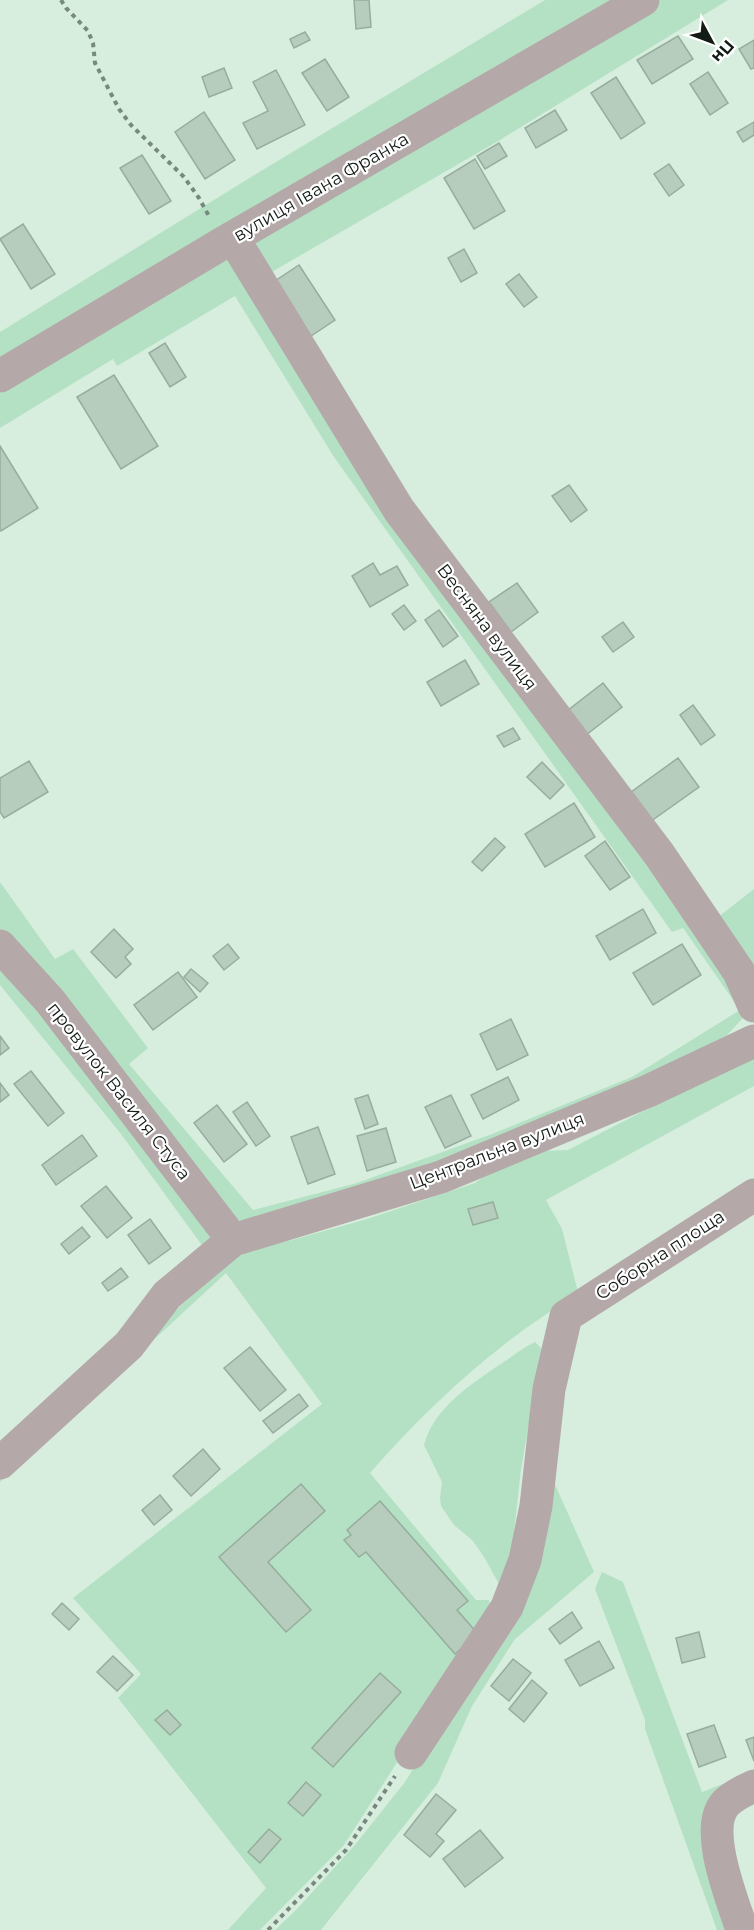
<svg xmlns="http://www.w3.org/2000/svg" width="754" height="1930" viewBox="0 0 754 1930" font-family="Montserrat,sans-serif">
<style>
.green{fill:#b4e1c4}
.building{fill:#b6cdbe;stroke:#96ad9e;stroke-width:1.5}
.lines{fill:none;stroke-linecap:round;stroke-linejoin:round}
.path{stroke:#78887e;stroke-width:4;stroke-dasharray:4.5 4.5;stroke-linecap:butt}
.minor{stroke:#b5a8a9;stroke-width:33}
.labels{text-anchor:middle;stroke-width:4.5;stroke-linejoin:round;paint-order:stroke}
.street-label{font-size:18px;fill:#131b16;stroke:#fff}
</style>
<rect width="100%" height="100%" fill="#d7eedf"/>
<!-- green -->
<g class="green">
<path d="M545,0H628L0,365V332L261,171Z"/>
<path d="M661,0H728L500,140L263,277L248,253L265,224Z"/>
<path d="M229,257L605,798L747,1008L743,1018L727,1035L608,1098L449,1165L247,1223L235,1219L88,1032L0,930V882L55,959L73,949L148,1048L129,1064L253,1210L357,1183L492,1134L632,1077L740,1010L683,928L672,932L334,457L235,296L117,366L113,359L0,428V393L204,265Z"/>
<path d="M754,889V990L712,922Z"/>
<path d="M0,962L215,1241L204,1248L121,1134L0,985Z"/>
<path d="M754,1054V1086L546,1200L562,1229L578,1292C556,1308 532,1323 510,1340C459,1379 412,1425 370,1473L476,1600H489L491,1616L344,1845L260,1930H228L266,1888L118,1698L141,1674L73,1598L322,1404L226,1273L0,1482V1473L240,1251L292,1240L367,1219L475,1183L506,1160L544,1151L568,1150Z"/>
<path d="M535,1342L542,1349L521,1469L511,1560L500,1586L484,1557L473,1541L454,1525L441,1506L440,1498L442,1482L424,1445C434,1408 470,1385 499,1365C511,1358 522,1348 535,1342Z"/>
<path d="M549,1471L594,1572L515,1639L472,1706L438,1783L321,1930H275L297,1909L354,1846L405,1782L446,1716Z"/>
<path d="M602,1572L623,1582L702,1792L754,1772L714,1806L734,1930H717L645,1729V1720L595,1589Z"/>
</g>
<!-- building -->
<g class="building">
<path d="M354,0H369L371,27L356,29Z"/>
<path d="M305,32L310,40L294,48L290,39Z"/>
<path d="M678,36L693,59L652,84L637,60Z"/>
<path d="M754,40V68L751,69L739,49Z"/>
<path d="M325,59L349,97L327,111L302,73Z"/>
<path d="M224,68L232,88L209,97L202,77Z"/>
<path d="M276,70L305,125L257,149L243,123L268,111L253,82Z"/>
<path d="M708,72L728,103L710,115L690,84Z"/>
<path d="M616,77L645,123L621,139L591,93Z"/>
<path d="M555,110L567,130L536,148L525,128Z"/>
<path d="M204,112L235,160L205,179L175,132Z"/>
<path d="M754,122V135L743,142L737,132Z"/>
<path d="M499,143L507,156L485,169L477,156Z"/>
<path d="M142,155L171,201L149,214L120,168Z"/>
<path d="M475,159L505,211L474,229L444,178Z"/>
<path d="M669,164L684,185L669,196L654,174Z"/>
<path d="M23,224L55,274L31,289L0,239Z"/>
<path d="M464,249L477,273L461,282L448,258Z"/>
<path d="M299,265L335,320L308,338L272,283Z"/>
<path d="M519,274L537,297L524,307L506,284Z"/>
<path d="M165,343L186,377L170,387L149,353Z"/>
<path d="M114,375L158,446L121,469L77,397Z"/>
<path d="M0,446L38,508L1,531L0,529Z"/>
<path d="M569,485L587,510L571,522L552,496Z"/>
<path d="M373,563L380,575L397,566L408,585L370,607L352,576Z"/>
<path d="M517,583L538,612L511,632L489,602Z"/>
<path d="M404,605L416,621L404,630L392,614Z"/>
<path d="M439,610L458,636L443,647L425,620Z"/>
<path d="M623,622L634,637L613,652L602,637Z"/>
<path d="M465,660L479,684L441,706L427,682Z"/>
<path d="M603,683L622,707L586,735L567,711Z"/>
<path d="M693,705L715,735L701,745L680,715Z"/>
<path d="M513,728L520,739L504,747L497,736Z"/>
<path d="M678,758L699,787L647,824L627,795Z"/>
<path d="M29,761L48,792L4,818L0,812V778Z"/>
<path d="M542,762L564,785L550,799L527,777Z"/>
<path d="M574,803L595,837L545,867L525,834Z"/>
<path d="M495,838L505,847L482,871L472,862Z"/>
<path d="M605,841L630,877L610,890L585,856Z"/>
<path d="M643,909L656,933L610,960L596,936Z"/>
<path d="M114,929L133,949L125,957L131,964L116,978L91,952Z"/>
<path d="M228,944L239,958L224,970L213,956Z"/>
<path d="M682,944L701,975L653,1005L633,973Z"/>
<path d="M191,969L208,983L200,992L184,977Z"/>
<path d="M178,972L197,997L153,1030L134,1005Z"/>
<path d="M511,1019L528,1055L497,1070L480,1034Z"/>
<path d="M0,1036L9,1048L0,1055Z"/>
<path d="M31,1071L64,1113L48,1126L14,1084Z"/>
<path d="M508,1077L519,1100L483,1119L471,1095Z"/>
<path d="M0,1083L9,1095L0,1102Z"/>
<path d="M368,1095L378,1124L365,1129L355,1099Z"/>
<path d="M451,1095L471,1136L445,1148L425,1107Z"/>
<path d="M247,1102L270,1136L256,1146L233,1112Z"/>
<path d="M217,1105L247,1144L224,1162L194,1123Z"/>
<path d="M318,1127L335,1174L308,1184L291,1137Z"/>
<path d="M386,1128L396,1162L367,1171L357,1136Z"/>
<path d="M82,1135L97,1156L56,1185L42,1165Z"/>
<path d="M106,1186L132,1218L107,1238L81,1206Z"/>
<path d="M493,1202L498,1218L473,1225L468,1209Z"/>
<path d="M150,1219L171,1248L149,1264L128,1235Z"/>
<path d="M82,1227L90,1237L69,1254L61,1244Z"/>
<path d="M121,1268L128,1277L108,1291L102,1283Z"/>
<path d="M250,1347L286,1390L260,1411L224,1368Z"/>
<path d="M299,1394L308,1406L273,1433L263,1421Z"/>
<path d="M203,1449L220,1469L191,1496L173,1476Z"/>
<path d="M301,1484L325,1511L268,1562L311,1610L286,1632L219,1557Z"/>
<path d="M160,1495L172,1510L154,1525L142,1510Z"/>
<path d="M380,1501L468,1601L457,1610L478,1634L455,1654L366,1552L359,1557L344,1540L351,1535L347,1530Z"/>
<path d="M62,1603L79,1619L69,1630L52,1614Z"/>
<path d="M572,1612L582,1628L560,1644L549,1629Z"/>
<path d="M699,1632L705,1657L682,1663L676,1638Z"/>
<path d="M599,1641L614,1668L580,1686L565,1660Z"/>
<path d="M113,1656L133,1675L117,1691L97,1672Z"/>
<path d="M513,1659L531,1673L509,1701L491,1686Z"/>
<path d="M380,1673L401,1692L333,1767L312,1748Z"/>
<path d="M532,1680L547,1693L524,1722L509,1709Z"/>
<path d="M167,1710L181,1725L170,1735L155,1720Z"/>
<path d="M714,1725L726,1757L699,1767L687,1734Z"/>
<path d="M754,1737V1761L746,1740Z"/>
<path d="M306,1782L321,1795L303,1816L288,1803Z"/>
<path d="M436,1794L456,1810L436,1834L444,1841L430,1857L404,1835Z"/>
<path d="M269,1829L281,1839L260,1863L248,1852Z"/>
<path d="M480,1830L503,1858L465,1887L443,1859Z"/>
</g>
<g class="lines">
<!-- path -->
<g class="path">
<path d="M61,0L66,8L88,31L93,43L95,63L119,109L131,125L184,177L199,198L210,218"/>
<path d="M268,1930L346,1850L395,1776"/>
</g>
<!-- minor -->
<g class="minor">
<path d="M233,238L399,510L659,854L739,972L754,1006"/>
<path d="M0,376L223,243L643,0"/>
<path d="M0,946L50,1001L233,1240"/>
<path d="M0,1463L129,1345L167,1295L233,1240L441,1177L648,1091L754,1041"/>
<path d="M411,1753L507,1607L525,1560L536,1506L549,1389L566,1316L754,1195"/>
<path d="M742,1930C733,1901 702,1828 726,1803C733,1796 745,1790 754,1786"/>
</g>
</g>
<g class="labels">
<!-- street labels -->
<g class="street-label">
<text transform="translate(321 187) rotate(-30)" y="6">вулиця Івана Франка</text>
<text transform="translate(487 627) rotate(53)" y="6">Весняна вулиця</text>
<text transform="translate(119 1091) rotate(52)" y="6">провулок Василя Стуса</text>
<text transform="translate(497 1151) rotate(-21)" y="6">Центральна вулиця</text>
<text transform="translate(660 1255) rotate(-33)" y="6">Соборна площа</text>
</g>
</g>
<!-- north arrow -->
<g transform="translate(712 42) rotate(131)" stroke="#ffffff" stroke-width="4.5" paint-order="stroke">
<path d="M0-4.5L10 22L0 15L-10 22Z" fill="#131b16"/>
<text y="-9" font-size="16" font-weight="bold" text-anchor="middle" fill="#131b16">Пн</text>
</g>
</svg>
